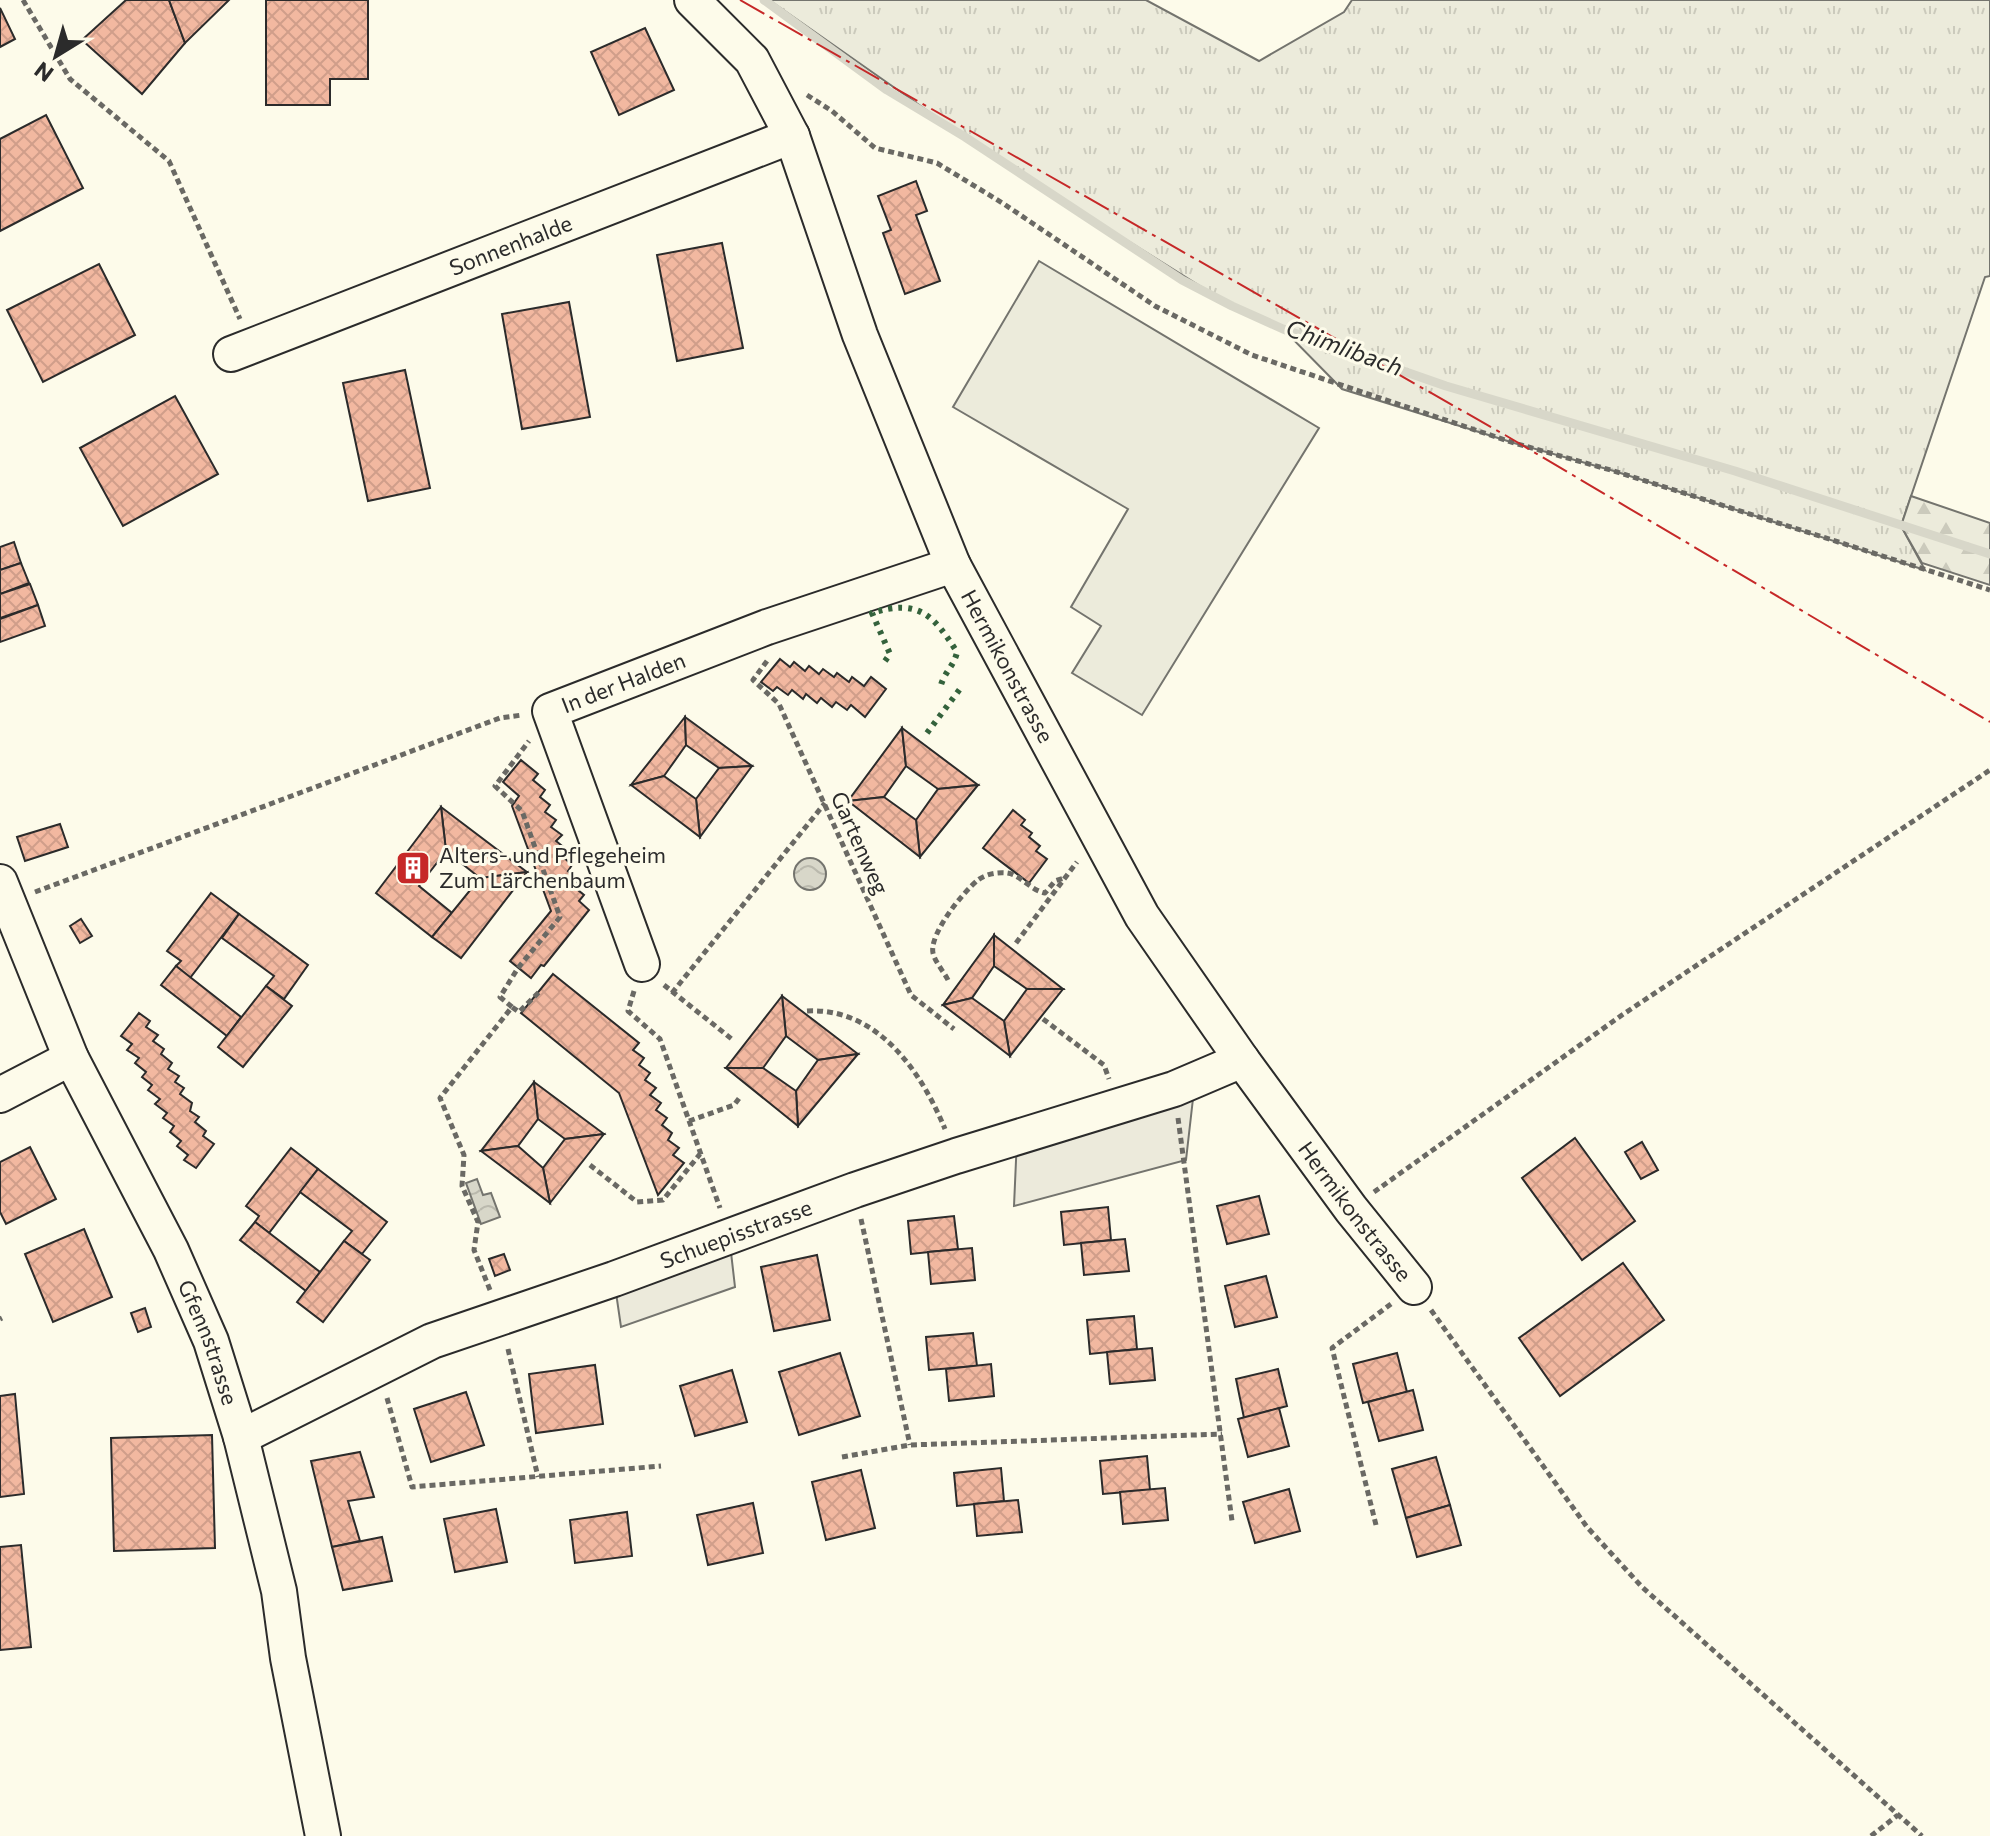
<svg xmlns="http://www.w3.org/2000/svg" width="1990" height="1836" viewBox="0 0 1990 1836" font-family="Commissioner,sans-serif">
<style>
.grass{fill:url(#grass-tufts);stroke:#74746e;stroke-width:2}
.forest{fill:url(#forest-firs);stroke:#74746e;stroke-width:2}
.garden{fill:#ecebdb;stroke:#74746e;stroke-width:2}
.parking{fill:#eceadb;stroke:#74746e;stroke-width:2}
.water{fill:url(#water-waves);stroke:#74746e;stroke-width:2}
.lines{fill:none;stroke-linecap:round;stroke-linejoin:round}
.stream{stroke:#d8d7c9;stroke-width:9}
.building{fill:url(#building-cross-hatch);stroke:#2b2b2b;stroke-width:2}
.minor-casing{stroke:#2b2b2b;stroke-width:38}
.path{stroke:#6a6964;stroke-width:5;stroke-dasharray:6 4;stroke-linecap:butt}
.minor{stroke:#fdfbea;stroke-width:34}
.hedge{stroke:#34623c;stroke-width:6;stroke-dasharray:4 6;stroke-linecap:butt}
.power{stroke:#c62828;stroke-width:2;stroke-dasharray:28 6 4 6;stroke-linecap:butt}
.labels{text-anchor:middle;stroke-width:6;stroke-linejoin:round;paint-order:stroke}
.street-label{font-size:22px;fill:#2b2b2b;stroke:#fdfbea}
.poi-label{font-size:22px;fill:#2b2b2b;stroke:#fdfbea;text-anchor:start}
.water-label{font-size:24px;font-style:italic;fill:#2b2b2b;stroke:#fdfbea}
</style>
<defs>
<pattern id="grass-tufts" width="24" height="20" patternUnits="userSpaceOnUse" patternTransform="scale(2)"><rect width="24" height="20" fill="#ecebdb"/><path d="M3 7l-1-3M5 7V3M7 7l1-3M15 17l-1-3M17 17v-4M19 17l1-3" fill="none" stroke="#cbcabc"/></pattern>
<pattern id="forest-firs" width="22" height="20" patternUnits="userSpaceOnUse" patternTransform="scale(2)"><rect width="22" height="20" fill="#ecebdb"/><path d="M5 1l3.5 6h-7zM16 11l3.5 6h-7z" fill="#cbcabc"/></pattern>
<pattern id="water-waves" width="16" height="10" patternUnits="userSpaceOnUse" patternTransform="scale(2)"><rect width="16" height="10" fill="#d8d7c9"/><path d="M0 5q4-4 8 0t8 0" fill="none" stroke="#bab9ad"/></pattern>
<pattern id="building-cross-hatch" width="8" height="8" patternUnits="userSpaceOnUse" patternTransform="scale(2)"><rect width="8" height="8" fill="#f2b8a0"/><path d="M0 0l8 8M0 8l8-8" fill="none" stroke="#d09e8a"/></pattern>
</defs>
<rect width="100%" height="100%" fill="#fdfbea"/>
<!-- grass -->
<path class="grass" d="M769,0H1146L1259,61L1344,12L1352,0H1990V276L1985,277L1901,526L1925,570L1614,471L1514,443L1342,389L1283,329L1232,306L995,158Z"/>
<!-- forest -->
<path class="forest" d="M1911,496L1990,523V585L1922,563L1901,526Z"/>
<!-- garden -->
<path class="garden" d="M1039,261L1319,428L1142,715L1072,673L1101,626L1071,607L1128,509L953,407Z"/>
<!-- parking -->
<g class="parking">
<path d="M1195,1081L1186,1160L1014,1206L1017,1138Z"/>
<path d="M729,1235L735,1287L621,1327L614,1279Z"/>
</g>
<!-- water -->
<g class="water">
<circle cx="810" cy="874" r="16"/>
<path d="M477,1179L483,1195L491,1193L500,1217L481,1224L466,1183Z"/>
</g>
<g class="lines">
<!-- stream -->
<path class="stream" d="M764,0L887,90L965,137L1182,280L1232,306L1283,329L1446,386L1735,471L1990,554"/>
</g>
<!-- building -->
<g class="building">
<path d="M126,0H169L185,43L142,94L82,40Z"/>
<path d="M169,0H229L185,43Z"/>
<path d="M266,0H368V79H330V105H266Z"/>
<path d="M0,8L15,39L0,47Z"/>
<path d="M645,28L674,90L619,115L591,52Z"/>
<path d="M46,115L83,188L0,231V139Z"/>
<path d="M916,181L927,211L916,215L940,281L905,294L883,233L891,230L878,196Z"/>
<path d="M722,243L743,348L677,361L657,255Z"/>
<path d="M99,264L135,335L43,382L7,310Z"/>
<path d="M569,302L590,417L522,429L502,314Z"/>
<path d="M405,370L430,488L368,501L343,383Z"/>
<path d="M175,396L218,474L123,526L80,448Z"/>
<path d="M14,542L21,563L0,570V547Z"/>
<path d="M21,563L29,583L0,594V570Z"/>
<path d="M30,584L38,605L0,618V594Z"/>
<path d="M38,605L45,626L0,642V619Z"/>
<path d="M780,659L790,667L794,662L805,671L809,666L819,674L823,669L834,677L837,673L849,682L852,677L864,686L871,677L886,689L865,717L851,705L847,710L836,702L832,707L821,698L817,703L806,694L803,699L792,690L788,695L777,687L773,691L761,682Z"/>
<path d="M685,717L686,745L664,776L631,785Z"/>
<path d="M685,717L752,766L719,768L686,745Z"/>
<path d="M902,728L906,766L884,797L848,801Z"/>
<path d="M902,728L978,785L938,789L906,766Z"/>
<path d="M521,760L538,774L533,780L545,790L540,797L550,805L545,812L556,820L551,827L562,835L556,841L567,850L562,856L572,865L568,871L578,880L573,886L584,895L579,901L589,910L544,966L541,965L531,978L510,961L551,911L512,806L519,796L503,782Z"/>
<path d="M752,766L700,837L696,799L719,768Z"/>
<path d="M664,776L696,799L700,837L631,785Z"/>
<path d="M978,785L920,857L916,820L938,789Z"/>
<path d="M884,797L916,820L920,857L848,801Z"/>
<path d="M441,807L527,872L480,878L446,851Z"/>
<path d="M441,807L446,851L419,886L452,913L432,937L376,893Z"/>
<path d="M1013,810L1025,820L1021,825L1032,833L1029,837L1040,846L1036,851L1047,859L1029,883L983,848Z"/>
<path d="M60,824L68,847L25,861L17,837Z"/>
<path d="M527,872L461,958L432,937L480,878Z"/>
<path d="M211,893L239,914L190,978L176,966L181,961L167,951Z"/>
<path d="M239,914L308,965L284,999L266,986L274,976L222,938Z"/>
<path d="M81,919L92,936L80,943L70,926Z"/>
<path d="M994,935V966L972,998L943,1005Z"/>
<path d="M994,935L1063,989H1027L994,966Z"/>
<path d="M176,966L241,1017L227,1036L161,985Z"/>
<path d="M553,974L639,1043L633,1050L644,1058L639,1065L650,1073L645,1080L656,1088L650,1095L661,1103L656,1110L667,1118L662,1125L672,1133L668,1140L679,1148L673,1155L684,1163L658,1195L619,1093L521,1013Z"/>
<path d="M266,986L292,1006L243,1067L218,1047Z"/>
<path d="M1027,989H1063L1010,1056L1004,1021Z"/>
<path d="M782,996L858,1054L818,1060L786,1036Z"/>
<path d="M782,996L786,1036L763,1068H726Z"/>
<path d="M972,998L1004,1021L1010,1056L943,1005Z"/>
<path d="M139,1013L150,1021L146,1027L158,1035L153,1041L164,1049L161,1054L172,1063L168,1069L179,1076L175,1082L184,1088L180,1094L192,1103L190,1111L199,1117L195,1122L206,1131L203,1136L214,1144L196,1168L184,1160L188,1155L177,1146L181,1141L170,1132L174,1126L163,1118L167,1113L155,1104L160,1099L148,1090L152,1085L142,1077L146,1072L135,1063L139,1058L127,1050L132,1044L121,1036Z"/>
<path d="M858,1054L798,1126L796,1091L818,1060Z"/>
<path d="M726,1068H763L796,1091L798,1126Z"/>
<path d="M534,1082L538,1119L518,1146L481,1151Z"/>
<path d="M534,1082L604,1134L565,1139L538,1119Z"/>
<path d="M604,1134L550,1203L543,1168L565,1139Z"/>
<path d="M1575,1138L1635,1221L1582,1260L1522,1178Z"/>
<path d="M1642,1142L1658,1170L1641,1179L1625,1152Z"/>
<path d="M518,1146L543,1168L550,1203L481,1151Z"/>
<path d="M30,1147L56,1199L6,1224L0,1212V1162Z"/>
<path d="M291,1148L318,1169L269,1233L255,1222L259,1216L246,1206Z"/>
<path d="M318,1169L387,1222L362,1254L344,1241L352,1231L300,1192Z"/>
<path d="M1259,1196L1269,1234L1227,1244L1217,1206Z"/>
<path d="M1108,1207L1111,1240L1064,1245L1061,1212Z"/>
<path d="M954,1216L958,1249L911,1254L908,1221Z"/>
<path d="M255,1222L320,1272L306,1291L240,1240Z"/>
<path d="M84,1229L112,1297L53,1322L25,1254Z"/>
<path d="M1125,1239L1129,1271L1084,1275L1081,1243Z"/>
<path d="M344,1241L370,1260L323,1322L297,1302Z"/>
<path d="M972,1248L975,1280L931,1284L928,1252Z"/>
<path d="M504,1254L510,1270L495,1276L489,1259Z"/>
<path d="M817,1255L830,1320L774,1331L761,1267Z"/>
<path d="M1623,1263L1664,1320L1560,1396L1519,1338Z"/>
<path d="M1266,1276L1277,1317L1235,1327L1225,1286Z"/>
<path d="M145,1308L151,1327L138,1332L131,1313Z"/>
<path d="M1134,1316L1137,1349L1090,1354L1087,1320Z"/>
<path d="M973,1333L977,1366L929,1370L926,1337Z"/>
<path d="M1152,1348L1155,1380L1110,1384L1107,1352Z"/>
<path d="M840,1353L860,1416L799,1435L779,1372Z"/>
<path d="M1397,1353L1407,1392L1363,1403L1353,1364Z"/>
<path d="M991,1364L994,1396L949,1401L946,1369Z"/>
<path d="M595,1365L603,1424L536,1433L529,1374Z"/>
<path d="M1278,1369L1287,1406L1244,1418L1236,1379Z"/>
<path d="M732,1370L747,1422L695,1436L680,1386Z"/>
<path d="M1413,1390L1423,1430L1379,1441L1368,1402Z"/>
<path d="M466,1392L484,1445L431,1462L414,1409Z"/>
<path d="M15,1394L24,1494L0,1497V1396Z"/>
<path d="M1279,1408L1289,1446L1248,1457L1238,1419Z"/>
<path d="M212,1435L215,1548L114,1551L111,1438Z"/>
<path d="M360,1452L374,1497L348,1501L360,1541L332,1547L311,1461Z"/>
<path d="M1147,1456L1150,1490L1103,1494L1100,1461Z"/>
<path d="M1436,1457L1450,1505L1406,1518L1392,1469Z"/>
<path d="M1001,1468L1004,1501L957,1506L954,1473Z"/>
<path d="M861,1470L875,1528L826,1540L812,1482Z"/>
<path d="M1165,1488L1168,1520L1123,1524L1120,1492Z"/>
<path d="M1289,1489L1300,1531L1255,1543L1243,1502Z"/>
<path d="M1018,1500L1022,1532L977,1536L974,1504Z"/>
<path d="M753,1503L763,1553L708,1565L697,1515Z"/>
<path d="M1450,1505L1461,1545L1417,1557L1406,1518Z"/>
<path d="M496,1509L507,1562L455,1572L444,1519Z"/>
<path d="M627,1512L632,1556L575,1563L570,1520Z"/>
<path d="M382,1537L392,1581L343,1590L332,1547Z"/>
<path d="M21,1545L31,1647L0,1650V1547Z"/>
</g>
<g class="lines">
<!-- minor casing -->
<g class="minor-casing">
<g id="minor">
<path id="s1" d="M692,0L752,60L792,136L860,335L953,565L1142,916L1242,1060L1351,1209L1414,1287"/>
<path id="s2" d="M231,354L792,136"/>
<path id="s3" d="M0,882L71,1058L171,1250L211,1341L241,1437L279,1591L288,1658L323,1836"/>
<path id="s4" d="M642,964L550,711L767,627L953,565"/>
<path d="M0,1095L71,1058"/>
<path id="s5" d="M241,1437L432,1341L614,1279L855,1190L956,1156L1174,1089L1242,1060"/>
</g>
</g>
<!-- path -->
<g class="path">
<path d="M23,0L70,79L169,161L240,319"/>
<path d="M807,95L832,111L875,148L937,163L1004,204L1155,306L1252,355L1514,443L1614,471L1990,590"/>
<path d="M767,661L753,680L779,704L911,995L954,1029"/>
<path d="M35,892L500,718L522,715"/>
<path d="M1016,943L1077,862"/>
<path d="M948,980C944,972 935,962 933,953C929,934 963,892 978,880C986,874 997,872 1007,873C1021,875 1030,890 1045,893L1055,881L1064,878"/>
<path d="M664,985L733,1040"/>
<path d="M634,991L628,1011L660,1039L720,1208"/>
<path d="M672,993L825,803"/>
<path d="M512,1007L500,997L518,968L560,917L522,811L495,786L529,741"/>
<path d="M807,1011C877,1007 921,1071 945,1129"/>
<path d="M1043,1019L1104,1065L1109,1079"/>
<path d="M1178,1118L1232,1521"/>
<path d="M689,1121L734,1105L740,1097"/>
<path d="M590,1165L637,1202L663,1200L700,1154"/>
<path d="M1374,1192L1622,1015L1990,770"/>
<path d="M861,1219L910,1445"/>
<path d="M490,1290L474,1250L478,1222L462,1186L464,1155L440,1098L512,1007L519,1012L540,991"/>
<path d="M1431,1310L1587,1527L1642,1587L1922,1836"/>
<path d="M0,1319L2,1318"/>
<path d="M508,1349L538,1477"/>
<path d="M387,1398L412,1487L661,1466"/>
<path d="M842,1457L910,1445L1222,1434"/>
<path d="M1376,1525L1332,1348L1391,1304"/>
<path d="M1871,1836L1898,1815"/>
</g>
<!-- minor -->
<use href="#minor" class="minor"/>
<!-- hedge -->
<g class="hedge">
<path d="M885,661L890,654L872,613C919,598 934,616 957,652C954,667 942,674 940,690"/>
<path d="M927,733L960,689"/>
</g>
<!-- power -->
<path class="power" d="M740,0L1505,435L1990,722"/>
</g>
<!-- icons -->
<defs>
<g id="building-square" transform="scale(1.8)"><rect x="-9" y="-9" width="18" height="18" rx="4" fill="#c62828" stroke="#fdfbea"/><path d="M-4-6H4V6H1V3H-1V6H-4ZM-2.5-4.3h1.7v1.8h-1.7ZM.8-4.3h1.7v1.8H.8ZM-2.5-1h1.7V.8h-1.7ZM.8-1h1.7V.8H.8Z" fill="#fff"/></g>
</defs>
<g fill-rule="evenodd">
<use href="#building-square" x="413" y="868"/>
</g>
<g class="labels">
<!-- street labels -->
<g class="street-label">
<text dy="8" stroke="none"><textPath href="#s2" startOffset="300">Sonnenhalde</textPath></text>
<text dy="8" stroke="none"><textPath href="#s1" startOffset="744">Hermikonstrasse</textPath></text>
<text dy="8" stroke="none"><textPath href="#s4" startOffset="348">In der Halden</textPath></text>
<text transform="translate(860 843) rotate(66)" y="8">Gartenweg</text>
<text dy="8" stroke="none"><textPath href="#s1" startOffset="1392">Hermikonstrasse</textPath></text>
<text dy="8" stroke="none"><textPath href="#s5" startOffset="536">Schuepisstrasse</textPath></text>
<text dy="8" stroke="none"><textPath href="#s3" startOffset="506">Gfennstrasse</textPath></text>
</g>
<!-- poi labels -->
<g class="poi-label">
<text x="439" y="863">Alters- und Pflegeheim<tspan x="439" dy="25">Zum Lärchenbaum</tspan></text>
</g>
<!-- water labels -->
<g class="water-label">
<text transform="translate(1344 348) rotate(20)" y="8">Chimlibach</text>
</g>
</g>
<!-- north arrow -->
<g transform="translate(56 56) rotate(217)" stroke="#fdfbea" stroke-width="6" paint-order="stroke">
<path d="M0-6L14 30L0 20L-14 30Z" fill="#2b2b2b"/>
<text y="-12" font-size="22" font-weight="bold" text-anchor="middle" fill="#2b2b2b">N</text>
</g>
</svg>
